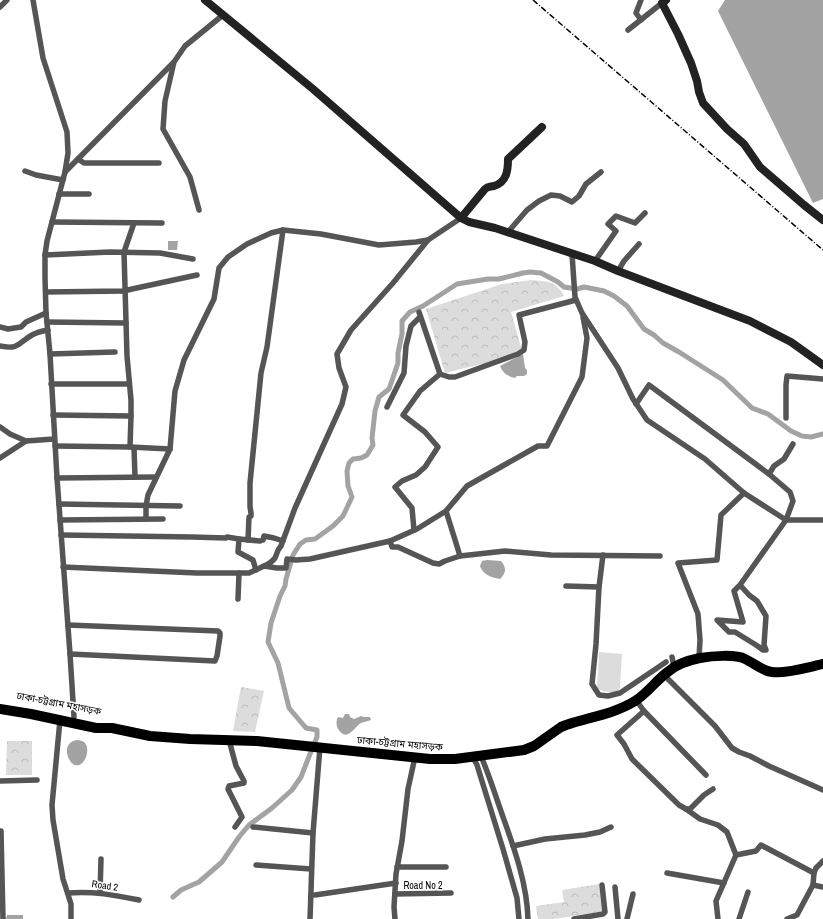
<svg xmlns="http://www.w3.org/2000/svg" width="823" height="919" viewBox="0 0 823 919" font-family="'Archivo Narrow','Noto Sans Bengali',sans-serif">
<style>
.forest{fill:url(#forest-crowns)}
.garden{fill:#dcdcdc}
.water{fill:#a3a3a3}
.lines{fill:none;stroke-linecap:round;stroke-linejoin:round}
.canal{stroke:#a3a3a3;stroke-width:5}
.street{stroke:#555;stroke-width:5.5}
.secondary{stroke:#222;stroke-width:8}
.highway{stroke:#000;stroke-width:10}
.rail{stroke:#000;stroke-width:1.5;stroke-dasharray:6 2 1 2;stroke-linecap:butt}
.labels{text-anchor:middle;stroke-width:3;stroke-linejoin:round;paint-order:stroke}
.street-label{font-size:10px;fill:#000;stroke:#fff}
</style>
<defs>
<pattern id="forest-crowns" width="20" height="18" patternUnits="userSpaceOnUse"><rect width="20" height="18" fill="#dcdcdc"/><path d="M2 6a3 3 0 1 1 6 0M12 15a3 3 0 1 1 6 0" fill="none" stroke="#bbb"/></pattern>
</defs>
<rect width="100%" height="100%" fill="#fff"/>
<!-- forest -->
<g class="forest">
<path d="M531,280C547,282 556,280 564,296L511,312L523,354L445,373L426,309L502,284Z"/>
<path d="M241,687L264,691L255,732L233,731Z"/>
<path d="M7,741H32V775H6Z"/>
<path d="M599,884L604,911L555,919H538L536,906L564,902L562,890Z"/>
</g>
<!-- garden -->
<path class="garden" d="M599,652L622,654L620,688L618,691C611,693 605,692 598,689L597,686Z"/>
<!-- water -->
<g class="water">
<path d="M725,0H823V199L813,203L718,11Z"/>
<path d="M168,241H178L177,250H168Z"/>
<path d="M523,354L525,368L527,370V374L524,376H517L515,378C507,376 503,373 500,366Z"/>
<path d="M487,560L501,561C507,568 506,573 500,579C491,577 483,575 480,566L482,561Z"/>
<path d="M345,714H349L350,717L354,719L361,716L364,717H370L371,720C368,721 364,722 361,723C354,727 347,743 338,729C336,725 336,721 338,717L343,718Z"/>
<path d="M77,740C79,740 83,741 84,742C90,747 87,760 81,764C79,766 77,765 74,765C65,758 63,742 77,740Z"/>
<path d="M7,915H23V919H6Z"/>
</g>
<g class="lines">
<!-- canal -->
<path class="canal" d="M173,897L181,890L199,882L222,862L239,837L249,825L272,808L292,790L301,777L310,754L317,737V730L306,728L289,708L278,663L268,642L271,623L280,596L285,586L286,579L293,555L300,544L306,540L315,539L333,526L343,516L352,497L348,486L347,471L349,463L353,459L361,458L367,455L373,445L372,438L375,411L379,397L389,389L398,363V353L402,334V321L410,312L423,306L457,284L488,279H499L523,273L530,272L541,273L558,282L564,287L577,289L584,287L604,291L614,296L627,306L644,329L654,335L663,343L679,352L723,380L752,408L768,414L791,431L802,436L811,437L823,434"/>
<!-- street -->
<g class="street">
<path d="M33,0L43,58L67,132L68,153L65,172L47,241L45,255V278L46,313L50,354L57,478L70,654L74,717"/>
<path d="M0,7L7,0"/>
<path d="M641,20L636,13L641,0"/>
<path d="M628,30L662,3"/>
<path d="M78,159L84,163H159"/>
<path d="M25,171L36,175L63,180"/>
<path d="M65,172L173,63"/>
<path d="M59,194H89"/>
<path d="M199,210L190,177L163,129L165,101L174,62L185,46L223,15"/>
<path d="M52,222L162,223"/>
<path d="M508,232L527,210L539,201L551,195L560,196L572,202L579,196L586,184L601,172"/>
<path d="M572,254L575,297L582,313L618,368L633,399L647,420L705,459L744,493L786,520H823"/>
<path d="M45,255L110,252L160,253L193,259"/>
<path d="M595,261L616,231L608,224L616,216L635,223L645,213"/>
<path d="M618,271L624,261L639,244"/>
<path d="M46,292L124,291L132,289L197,275"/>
<path d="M419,312L440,374L449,377H455L518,354L524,350L525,342L519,315L576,300"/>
<path d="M47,322L126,323"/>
<path d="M0,327L8,329L21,327L26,322L46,313"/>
<path d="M0,346C19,350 18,343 32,335C37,332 43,331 48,330"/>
<path d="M50,354L115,352"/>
<path d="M51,384H129"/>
<path d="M636,404L649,385L769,474L790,492L793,501L786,520L740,585L734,591L743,622L717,620L729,632H735L756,645L763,650H766L764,645L766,616L757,601L749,595L740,585"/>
<path d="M387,407L404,373L406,346L411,326L420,317"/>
<path d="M53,415L131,416"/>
<path d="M786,418V385L787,376L823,379"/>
<path d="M0,427L10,434L26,441L54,439"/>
<path d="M55,446L130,447L170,449"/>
<path d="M130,447L131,416V400L127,356L124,252L134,223"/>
<path d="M134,448L135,477"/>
<path d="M0,458L26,441"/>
<path d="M769,474L774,466L784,459L793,444"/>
<path d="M57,478L156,477"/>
<path d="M59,504L180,506"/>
<path d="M446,511L456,543L460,556"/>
<path d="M146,519V506L148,495L170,449L175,391L184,360L214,299L219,268L228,257L247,244L271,233L283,230L321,234L379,245L416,242L428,240L461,218"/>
<path d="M60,520L163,519"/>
<path d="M414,530L412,508L395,487L402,481L416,475L425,467L438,447L425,432L403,415L420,391L440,374"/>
<path d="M61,535L192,537L226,538L227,537L239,539L238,552L253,560L256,570"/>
<path d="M239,539L260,541"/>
<path d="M248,540L249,517L251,516V513L250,507V483L261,373L267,347L283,230"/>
<path d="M263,540L264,536L274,538L283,541"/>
<path d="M390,541L417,529L446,511L467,486L538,446H547L582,377L587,338L583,317"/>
<path d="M264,566C269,564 272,562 275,558C277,554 277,550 281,546L295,508L342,404L346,387L339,368L337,354L351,330L393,283L428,240"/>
<path d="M63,567L197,573H249L264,566L277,568H286L287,559L296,560L310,559L390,541L392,547H398L433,563L439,564L445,561L460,556L505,551L551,555L660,556"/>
<path d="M566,586L599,587L596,644L592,684L599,695L608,696L620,693L666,662"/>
<path d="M599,587L603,555"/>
<path d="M238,599L239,573"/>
<path d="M68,625L218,631L220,633V636L217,656L215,661L70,654"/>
<path d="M672,657L674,667"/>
<path d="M699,658L700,640L698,614L678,563L717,560L721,515L744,493"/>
<path d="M664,675L715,726L732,748L739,752L750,756L769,766L823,790"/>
<path d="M636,700L644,711L706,775"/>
<path d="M644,711L617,735L624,744L632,759L679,805L686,809H690L704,795L713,789"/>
<path d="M60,720L52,805L53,820L63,879L71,904V919"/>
<path d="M229,740L236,766L244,781V783L229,786L228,789L242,817L235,827"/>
<path d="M481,756C489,775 495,794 502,814C514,848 527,883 528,919"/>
<path d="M473,757L477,765L503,849L517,898L519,919"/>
<path d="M0,781L37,780"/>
<path d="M686,809L700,819L718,825L727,832L736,855"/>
<path d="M253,827L313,833"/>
<path d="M1,831L3,919"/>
<path d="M513,846L545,839L585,835L600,832L611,827"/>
<path d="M256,865L311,869"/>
<path d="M397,867H446"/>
<path d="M667,873L724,883"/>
<path d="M813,885L823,887"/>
<path d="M615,887L618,919"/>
<path d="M68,893C94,891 114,895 139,900"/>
<path d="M100,893L101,859"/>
<path d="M395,894L451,893"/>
<path d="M315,895L396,883"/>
<path d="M310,919L313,833L320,747"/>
<path d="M395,919L394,907L396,874L402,841L408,789L415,757"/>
<path d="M574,919L603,914L605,912L602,885"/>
<path d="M627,919L633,894"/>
<path d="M718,919L716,901L736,855L756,851L761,845L814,873"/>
<path d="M739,919L748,892"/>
<path d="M787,919L797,915L813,885L814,873L816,868L823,861"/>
</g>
<!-- secondary -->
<g class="secondary">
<path d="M205,0L313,89L461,218L469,222L495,228L595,261L618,271L750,321L791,342L823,365"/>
<path d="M666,0L662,3L678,34L691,63L697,81L699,92L703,103L727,129L744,144L760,167L804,205L823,220"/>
<path d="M461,218L485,189C488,186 490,187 494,186C507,182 508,170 508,159L542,127"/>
</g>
<!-- highway -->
<path class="highway" d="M0,709L31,714L96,728H112L150,736L190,739L257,741L430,759H455L524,750L534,746L561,727L566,725C590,717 614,714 635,701C648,693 657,679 669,671C677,664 690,660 700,658C711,656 736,654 745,659C754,663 762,671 772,672C786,674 809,667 823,664"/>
<!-- rail -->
<path class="rail" d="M533,0L823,250"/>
</g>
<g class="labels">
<!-- street labels -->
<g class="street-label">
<text transform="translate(59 703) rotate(11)" y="4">ঢাকা-চট্টগ্রাম মহাসড়ক</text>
<text transform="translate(400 743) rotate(5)" y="4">ঢাকা-চট্টগ্রাম মহাসড়ক</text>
<text transform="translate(105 885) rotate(8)" y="4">Road 2</text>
<text x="423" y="889">Road No 2</text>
</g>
</g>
</svg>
